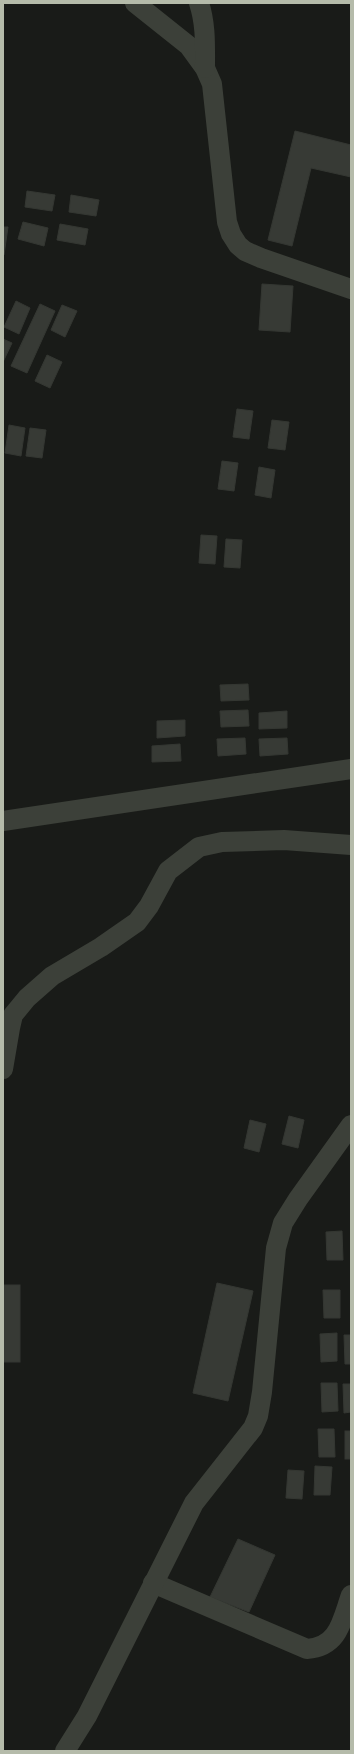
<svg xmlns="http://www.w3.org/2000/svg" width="354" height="1754" viewBox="0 0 354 1754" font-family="Inter,sans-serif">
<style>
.building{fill:#373a35;stroke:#343732}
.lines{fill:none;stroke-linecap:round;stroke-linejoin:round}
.minor{stroke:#3c4039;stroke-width:20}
</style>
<rect width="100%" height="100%" fill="#191b18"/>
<!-- building -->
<g class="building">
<path d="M295,131L351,145V177L311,168L292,246L268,240Z"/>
<path d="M27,191L55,195L52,211L25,207Z"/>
<path d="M71,195L99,200L96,216L69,212Z"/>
<path d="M23,222L48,228L44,246L18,239Z"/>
<path d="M60,224L88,229L85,245L57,240Z"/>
<path d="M3,227H8L4,255H3Z"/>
<path d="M262,284L293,286L290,332L259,330Z"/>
<path d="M16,301L30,308L19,334L4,327Z"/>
<path d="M40,304L55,311L27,373L11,366Z"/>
<path d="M62,305L77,311L65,337L51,330Z"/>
<path d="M3,339L12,343L3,362Z"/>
<path d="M47,355L62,362L50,388L35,381Z"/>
<path d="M237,409L253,411L249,439L233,437Z"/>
<path d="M272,420L289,422L285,450L268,448Z"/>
<path d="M9,425L25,428L21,456L5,453Z"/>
<path d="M30,428L46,430L42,458L26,456Z"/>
<path d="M222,461L238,463L234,491L218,489Z"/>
<path d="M259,467L275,470L271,498L255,495Z"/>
<path d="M201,535L217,536L215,564L199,563Z"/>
<path d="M226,539L242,540L240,568L224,567Z"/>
<path d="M248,684L249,700L221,701L220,685Z"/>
<path d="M248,710L249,726L221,727L220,711Z"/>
<path d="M287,711V728L259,729V713Z"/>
<path d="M185,720V736L157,738V721Z"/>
<path d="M245,738L246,754L218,756L217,739Z"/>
<path d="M287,738L288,754L260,756L259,739Z"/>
<path d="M180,744L181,761L152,762V746Z"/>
<path d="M289,1116L304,1120L298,1148L282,1144Z"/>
<path d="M250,1120L266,1124L259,1152L244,1148Z"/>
<path d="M342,1231L343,1260H327L326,1232Z"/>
<path d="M217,1283L253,1291L228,1401L193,1393Z"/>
<rect x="3" y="1285" width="17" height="77"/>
<path d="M323,1290H340V1318H324Z"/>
<path d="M337,1333V1361L321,1362L320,1334Z"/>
<path d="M344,1335H351V1364H345Z"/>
<path d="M321,1383H337L338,1411L322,1412Z"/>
<path d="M343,1384H351V1412L344,1413Z"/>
<path d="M318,1429H334L335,1457H319Z"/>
<rect x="345" y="1431" width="6" height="28"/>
<path d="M315,1466L332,1467L330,1495H314Z"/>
<path d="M288,1470L304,1471L302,1499L286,1498Z"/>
<path d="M238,1539L275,1555L249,1612L210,1597Z"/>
</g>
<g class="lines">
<!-- minor -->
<g class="minor">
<path d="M135,3L189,46L205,68L212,84L227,222L231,234L238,245L245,251L261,258L351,289"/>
<path d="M199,3C206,24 205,46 205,68"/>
<path d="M3,821L351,769"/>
<path d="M3,1069L10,1028L13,1015L27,998L52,976L101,947L137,922L149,906L168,871L199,847L222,842L284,840L351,845"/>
<path d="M153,1583L307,1649C339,1647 342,1620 351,1595"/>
<path d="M65,1751L87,1716L194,1503L253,1428L258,1416L262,1392L276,1248L283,1223L298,1199L351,1125"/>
</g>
</g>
<!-- border -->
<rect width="354" height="1754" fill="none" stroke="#b5bbaa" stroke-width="8"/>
</svg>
